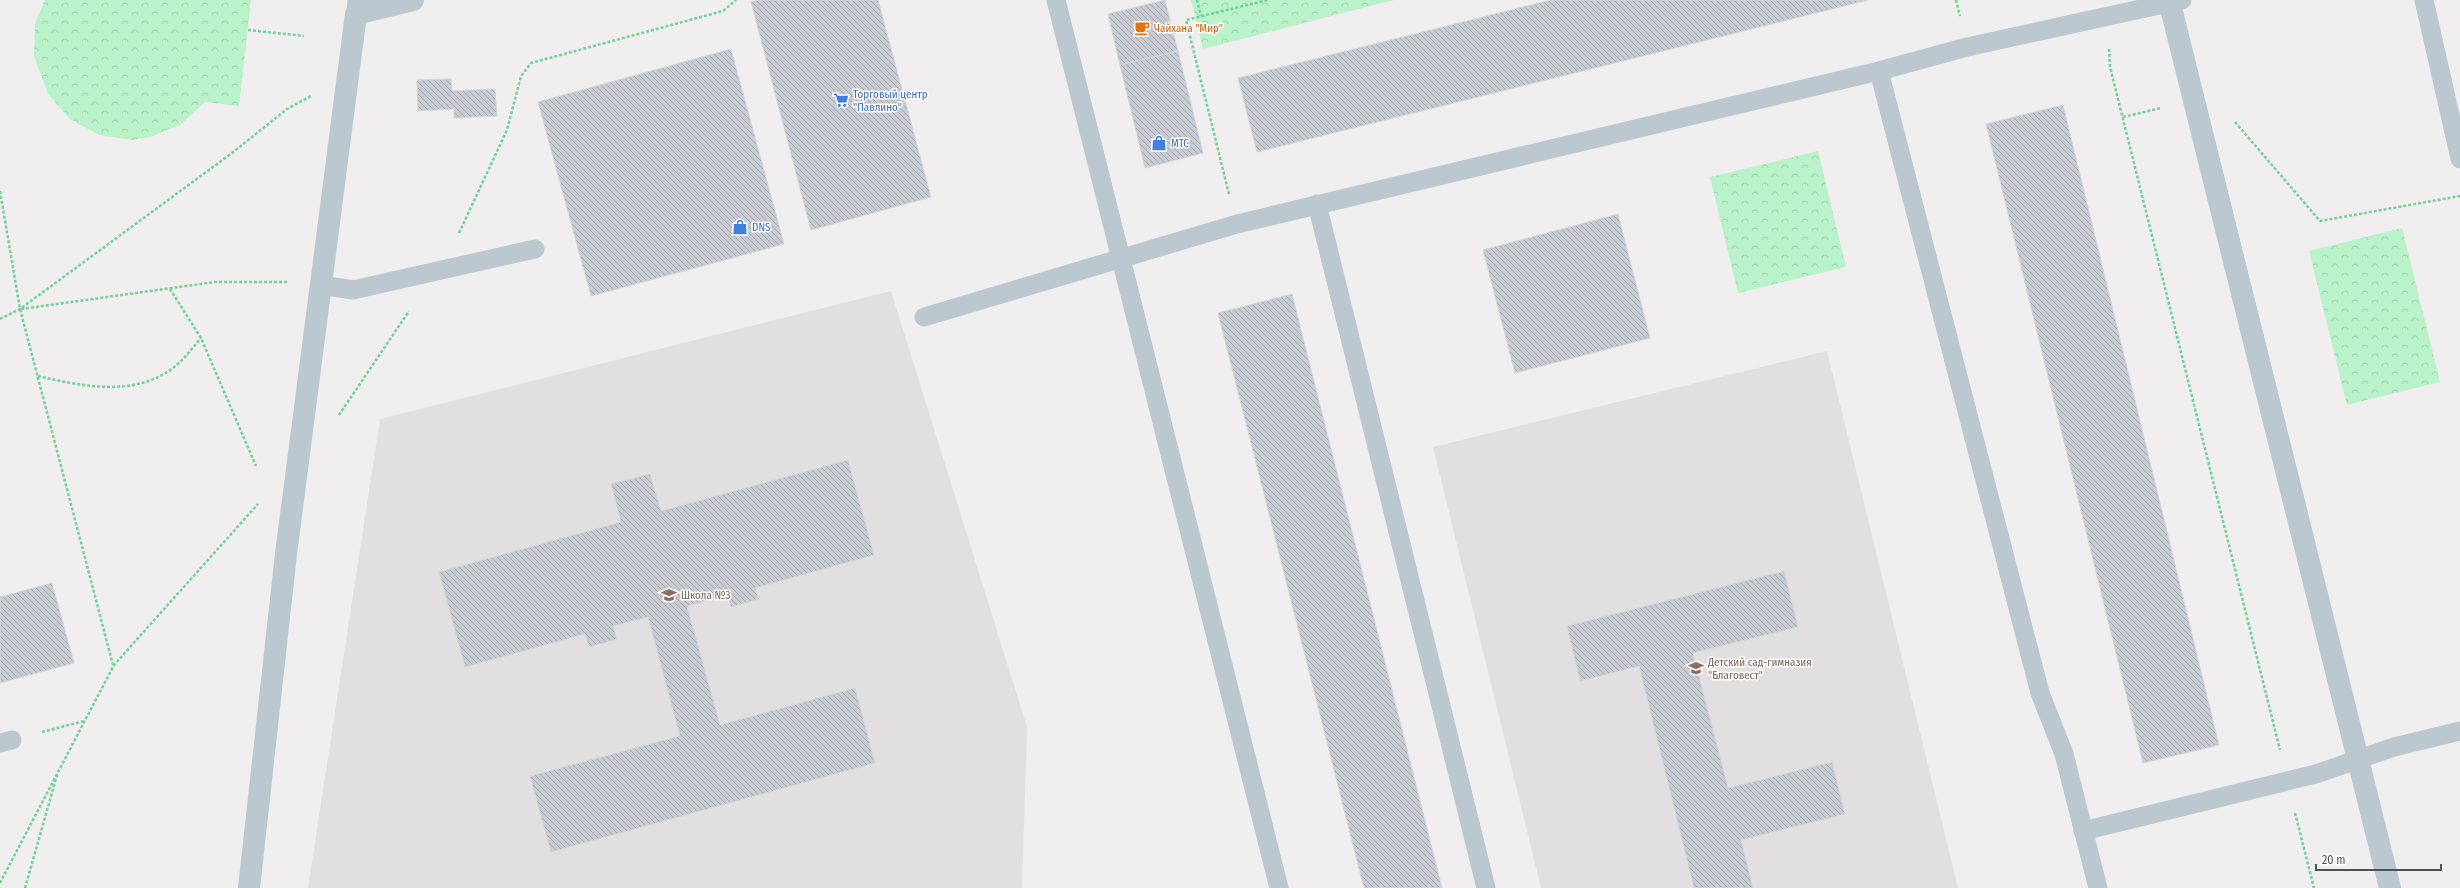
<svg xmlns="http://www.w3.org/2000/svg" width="2460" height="888" viewBox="0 0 2460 888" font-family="'Fira Sans Condensed',sans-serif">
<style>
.education{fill:#e2dfe1}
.forest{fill:url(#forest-crowns)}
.building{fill:url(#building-back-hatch);stroke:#d2d6db}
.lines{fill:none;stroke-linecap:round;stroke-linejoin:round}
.path{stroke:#70d298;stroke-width:2.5;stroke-dasharray:3 2;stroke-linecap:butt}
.service{stroke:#bbc8cf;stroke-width:19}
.minor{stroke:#bbc8cf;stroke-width:22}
.labels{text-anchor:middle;stroke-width:3;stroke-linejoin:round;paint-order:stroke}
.food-label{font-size:11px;fill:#c56008;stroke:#fff;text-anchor:start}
.shop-label{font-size:11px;fill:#366cbe;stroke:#fff;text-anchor:start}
.education-label{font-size:11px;fill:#785e54;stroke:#fff;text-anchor:start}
</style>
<defs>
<pattern id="forest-crowns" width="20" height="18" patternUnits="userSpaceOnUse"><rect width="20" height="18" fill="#baf2ca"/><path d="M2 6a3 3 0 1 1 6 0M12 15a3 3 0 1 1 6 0" fill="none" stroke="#a1d1b0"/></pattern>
<pattern id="building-back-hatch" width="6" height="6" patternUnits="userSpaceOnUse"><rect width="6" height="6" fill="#c8ccd2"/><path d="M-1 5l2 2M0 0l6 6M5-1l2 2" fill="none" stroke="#a4a8ae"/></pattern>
</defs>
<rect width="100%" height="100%" fill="#f1eeef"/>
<!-- education -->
<g class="education">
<path d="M891,291L1027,727L1022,888H308L380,419Z"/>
<path d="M1827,351L1958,888H1541L1433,447Z"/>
</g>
<!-- forest -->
<g class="forest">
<path d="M45,0H251L239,106L205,102L180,125L150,137L132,140L99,135L70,119L48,94L34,56L35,23Z"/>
<path d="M1191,0H1394L1203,49Z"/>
<path d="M1818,151L1846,267L1738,293L1710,177Z"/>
<path d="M2402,228L2440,382L2347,405L2309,251Z"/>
</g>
<!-- building -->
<g class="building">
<path d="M759,0H878L931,197L811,230L751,2Z"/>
<path d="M1165,0L1178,51L1120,65L1108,14Z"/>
<path d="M1551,0H1868L1257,152L1238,78Z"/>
<path d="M731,49L784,244L591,296L538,102Z"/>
<path d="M1178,51L1203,153L1145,168L1120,65Z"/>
<path d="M451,79L452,91L495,89L497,116L454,118V109L418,111L417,80Z"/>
<path d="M2063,105L2219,745L2143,763L1986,124Z"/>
<path d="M1618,214L1650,338L1515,373L1483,250Z"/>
<path d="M1292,294L1442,888H1364L1218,313Z"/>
<path d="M848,460L874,555L755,588L759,599L731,607L728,595L687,606L720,725L855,688L875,763L551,852L530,776L680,736L648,617L613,626L617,639L589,647L585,634L465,667L439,572L621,522L611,484L650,474L661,511Z"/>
<path d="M1784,571L1798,627L1693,653L1728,788L1832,762L1845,814L1741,840L1753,888H1694L1639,666L1580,681L1567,626Z"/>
<path d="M52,583L74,663L0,683V597Z"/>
</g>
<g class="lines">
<!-- path -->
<g class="path">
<path d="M1197,0L1201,16"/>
<path d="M1956,0L1960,16"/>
<path d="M248,30L304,36"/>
<path d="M2109,49L2110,67L2280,750"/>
<path d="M2123,117L2161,108"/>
<path d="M2235,122L2320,221L2460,196"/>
<path d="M0,191L20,309L113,665"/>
<path d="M1229,194L1186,20L1268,0"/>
<path d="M459,233L507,130L521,76L531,63L723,11L736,0"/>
<path d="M170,289L201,338L256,466"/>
<path d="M21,309L215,282H288"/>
<path d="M0,319L20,309L232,153L287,109L311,96"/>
<path d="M38,376C85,387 142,399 181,361C188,354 194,346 201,338"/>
<path d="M339,415L409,311"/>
<path d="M42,732L84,721"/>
<path d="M2295,813L2314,888"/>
<path d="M0,883L114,665L258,504"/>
<path d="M25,888L57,775"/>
</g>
<!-- service -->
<g class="service">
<path d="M1056,0L1279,888"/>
<path d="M2424,0L2460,159"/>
<path d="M356,14L357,0"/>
<path d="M1879,71L2040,693L2064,754L2098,888"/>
<path d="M1317,204L1486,888"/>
<path d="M321,285L353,290L535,249"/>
<path d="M924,317L1237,224L1879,71L1967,47L2182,0"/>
<path d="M0,743L12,740"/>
<path d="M2083,831L2316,774L2394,747L2460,731"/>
</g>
<!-- minor -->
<g class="minor">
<path d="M2169,0L2390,888"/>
<path d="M249,888L286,554L356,14L413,0"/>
</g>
</g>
<!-- icons -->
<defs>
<g id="cafe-bare" transform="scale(1.2)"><path d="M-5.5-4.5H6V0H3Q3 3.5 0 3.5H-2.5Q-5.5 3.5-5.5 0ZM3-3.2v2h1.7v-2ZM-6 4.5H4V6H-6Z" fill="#e8710a" stroke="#fff" stroke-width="2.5" paint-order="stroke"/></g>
<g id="supermarket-bare" transform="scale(1.2)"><path d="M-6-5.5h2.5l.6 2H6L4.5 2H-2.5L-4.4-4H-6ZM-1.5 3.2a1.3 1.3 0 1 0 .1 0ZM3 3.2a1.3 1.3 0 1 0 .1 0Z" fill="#3f7fe0" stroke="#fff" stroke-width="2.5" paint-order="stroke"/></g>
<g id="shop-bare" transform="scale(1.2)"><path d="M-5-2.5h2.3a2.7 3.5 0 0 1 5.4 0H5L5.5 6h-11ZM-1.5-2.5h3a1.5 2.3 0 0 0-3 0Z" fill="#3f7fe0" stroke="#fff" stroke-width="2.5" paint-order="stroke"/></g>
<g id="school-bare" transform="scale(1.2)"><path d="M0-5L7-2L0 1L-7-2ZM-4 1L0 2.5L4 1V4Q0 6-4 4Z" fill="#8d6e63" stroke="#fff" stroke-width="2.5" paint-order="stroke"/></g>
</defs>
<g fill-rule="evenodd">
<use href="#cafe-bare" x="1142" y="28"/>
<use href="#supermarket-bare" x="841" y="100"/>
<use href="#shop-bare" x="1159" y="143"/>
<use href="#shop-bare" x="740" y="227"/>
<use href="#school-bare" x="669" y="595"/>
<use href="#school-bare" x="1696" y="668"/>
</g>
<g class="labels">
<!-- food labels -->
<g class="food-label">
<text x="1154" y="32">Чайхана "Мир"</text>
</g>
<!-- shop labels -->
<g class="shop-label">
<text x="853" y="98">Торговый центр<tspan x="853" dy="13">"Павлино"</tspan></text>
<text x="1171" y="147">МТС</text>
<text x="752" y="231">DNS</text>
</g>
<!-- education labels -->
<g class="education-label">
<text x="681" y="599">Школа №3</text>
<text x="1708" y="666">Детский сад-гимназия<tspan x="1708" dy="13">"Благовест"</tspan></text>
</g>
</g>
<!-- scale -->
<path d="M2316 864v6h125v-6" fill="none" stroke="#45545d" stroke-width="2"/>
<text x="2322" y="864" font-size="12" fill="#45545d" stroke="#ffffff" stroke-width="3" paint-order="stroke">20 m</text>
</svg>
